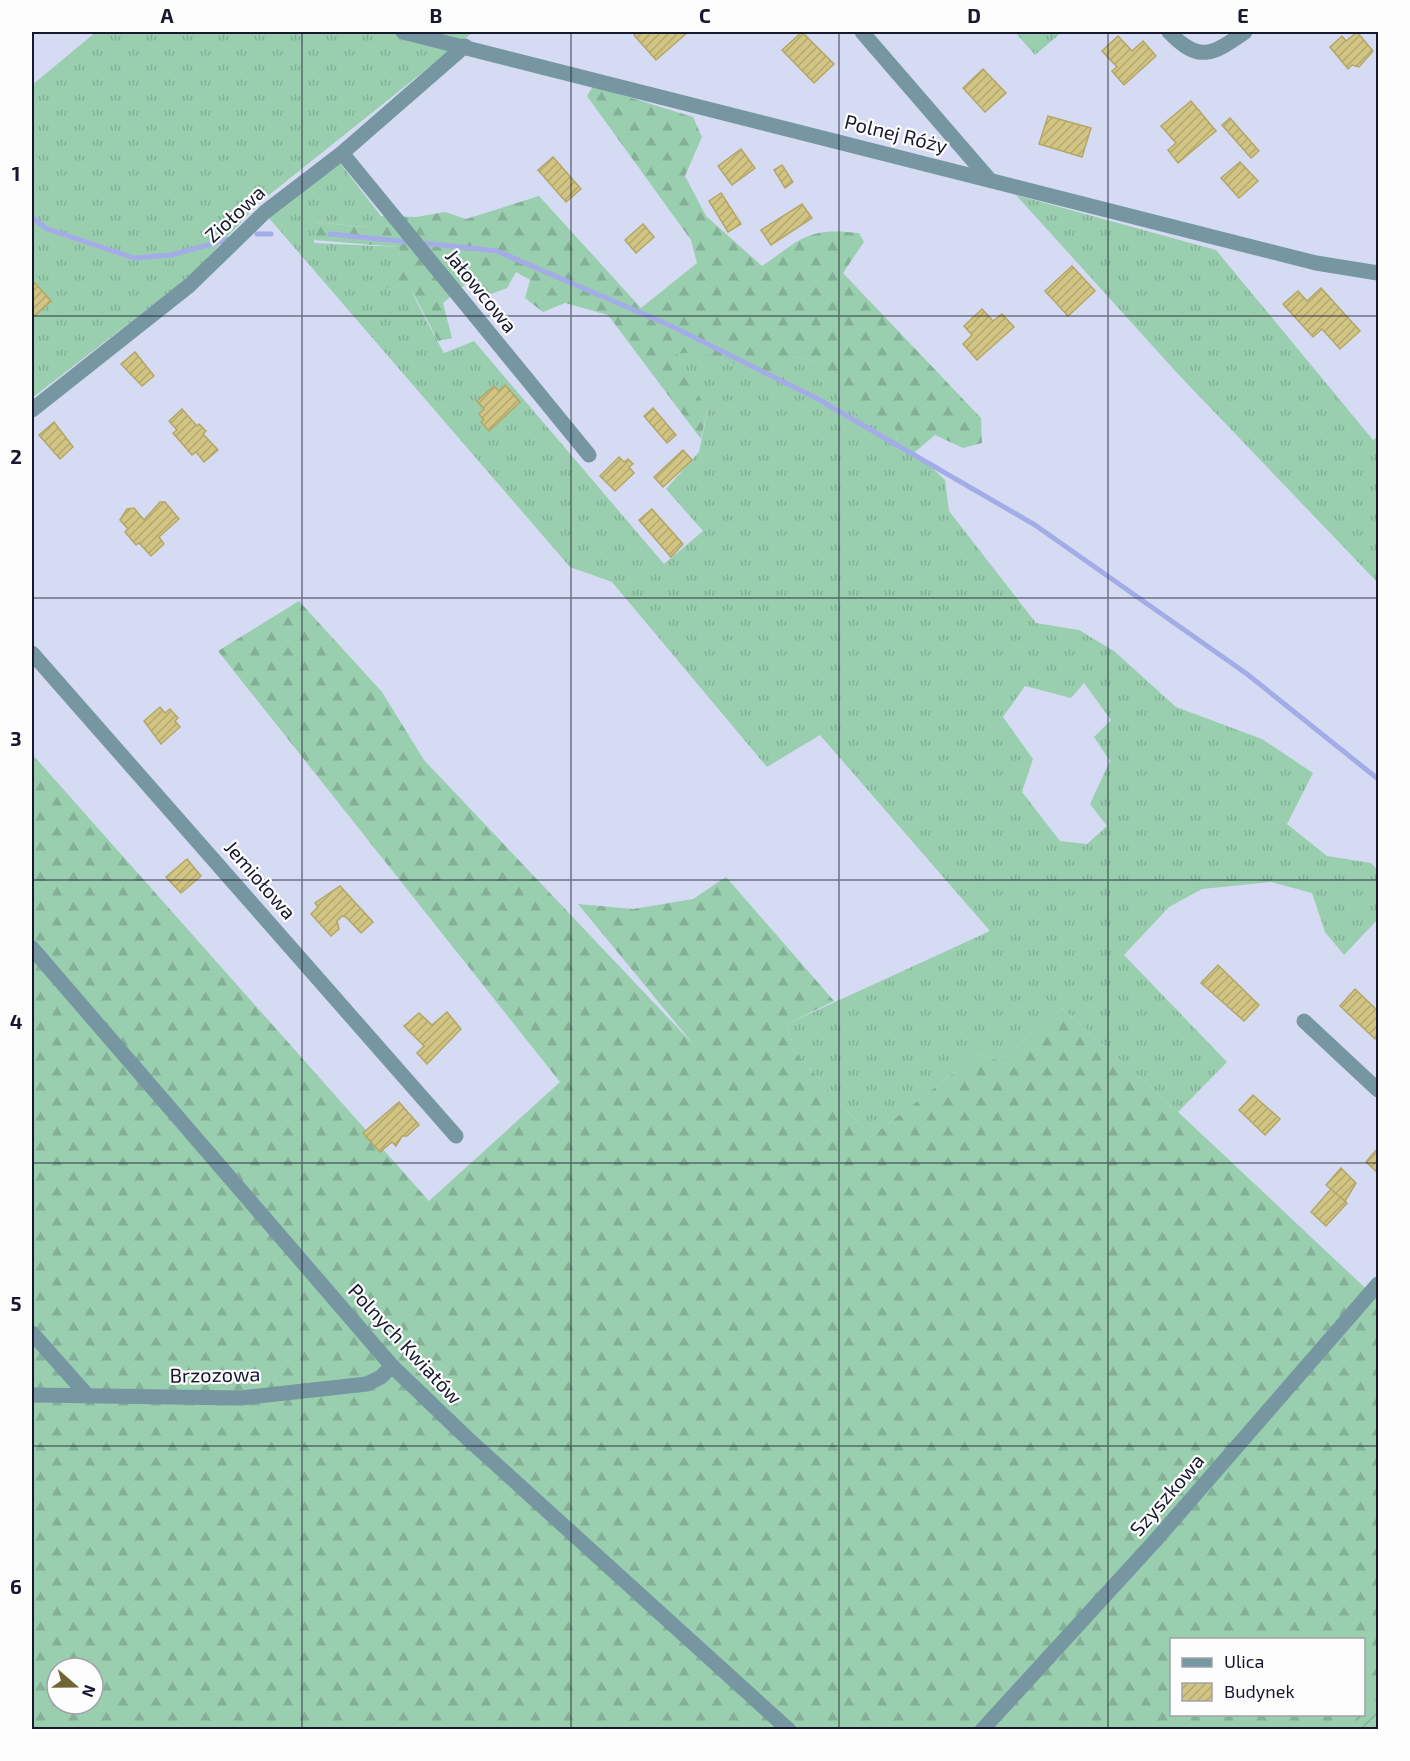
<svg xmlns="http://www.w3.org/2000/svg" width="1410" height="1761" viewBox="0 0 1410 1761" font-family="'Exo 2',sans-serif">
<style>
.grass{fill:url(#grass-tufts);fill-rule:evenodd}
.forest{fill:url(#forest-firs);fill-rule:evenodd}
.garden{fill:url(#garden-furrows)}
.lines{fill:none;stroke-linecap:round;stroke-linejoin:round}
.stream{stroke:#a4ace8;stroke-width:5}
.building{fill:url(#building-hatch);stroke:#b4a665;stroke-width:1.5}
.minor{stroke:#7697a1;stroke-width:15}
.grid{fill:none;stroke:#16182e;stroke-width:1.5;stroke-opacity:0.55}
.labels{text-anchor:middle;stroke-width:4.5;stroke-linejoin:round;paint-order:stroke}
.street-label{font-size:20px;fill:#16182e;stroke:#fdfdfd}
.neatline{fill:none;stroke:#16182e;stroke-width:2}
.grid-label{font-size:20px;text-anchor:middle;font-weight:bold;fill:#16182e}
</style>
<defs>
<pattern id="grass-tufts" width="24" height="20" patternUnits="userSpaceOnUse" patternTransform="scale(1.5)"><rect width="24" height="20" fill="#99ceae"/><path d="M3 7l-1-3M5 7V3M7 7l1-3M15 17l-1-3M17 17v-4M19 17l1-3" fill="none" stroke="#83b096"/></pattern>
<pattern id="forest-firs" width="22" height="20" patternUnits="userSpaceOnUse" patternTransform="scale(1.5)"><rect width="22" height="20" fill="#99ceae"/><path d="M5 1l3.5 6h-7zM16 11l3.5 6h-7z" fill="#83b096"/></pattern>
<pattern id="garden-furrows" width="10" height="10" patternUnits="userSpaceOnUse" patternTransform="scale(1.5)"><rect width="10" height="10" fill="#99ceae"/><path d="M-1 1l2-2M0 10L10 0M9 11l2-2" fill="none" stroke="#83b096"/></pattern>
<pattern id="building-hatch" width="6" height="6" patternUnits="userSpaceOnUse" patternTransform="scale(1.5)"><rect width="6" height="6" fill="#d2c483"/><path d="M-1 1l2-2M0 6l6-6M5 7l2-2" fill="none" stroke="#b4a871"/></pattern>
</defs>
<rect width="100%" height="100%" fill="#d6dbf4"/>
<!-- grass -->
<g class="grass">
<path d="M96,32H473L259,203L190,276L32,398V85Z"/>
<path d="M1015,32H1062L1035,55Z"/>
<path d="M340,163L381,216L365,227L316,222L314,243L399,247C404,285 426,319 444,353L474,341L664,564L703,531L666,489L699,452L708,409L667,357C673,355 680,351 686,351C715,350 755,376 786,382L794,356L812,361L818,378L895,428L898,450L915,452L945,480L949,511L1036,623L1079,630L1114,651L1176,707L1262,739L1313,773L1287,824L1327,856L1371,863L1378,870V919L1344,955L1325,932L1312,893L1271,882L1202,889L1169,907L1124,955L1227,1062L1178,1112L1062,1008L1000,1061L978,1054L871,1137L793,1050L787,1024L990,931L820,735L767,767L612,582L570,567L268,217ZM1084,683L1111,720L1094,737L1110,761L1090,804L1107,826L1087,844L1060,841L1022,792L1033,759L1003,717L1025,686L1071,698Z"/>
<path d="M1016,195L1216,250L1373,440L1378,436V583L1178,374Z"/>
</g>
<!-- forest -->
<g class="forest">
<path d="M593,86L693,117L702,137L685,176L706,216L762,266C803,238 807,227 859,233L864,242L843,273L981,418L982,443L963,448L935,435L915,452L898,450L895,428L868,424L817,378L812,361L794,356L787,383C748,375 706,341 668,357L708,408L701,439L608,315L565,303L543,312L525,298L530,280L516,272L507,288L491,294L467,283L443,303L452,338L438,341L411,289L386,288V270L401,263L399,247L314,240L315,222L365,227L381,216L416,217L445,212L466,219L539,196L641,308L697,263L691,240L587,96Z"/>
<path d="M299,601L382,692L424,760L693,1044L578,904L633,909L693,899L726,877L834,1001L787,1024L793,1050L871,1137L978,1054L1000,1061L1062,1008L1178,1112L1378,1300V1697L1364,1714V1640H1172V1714L1363,1715L1350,1730L32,1729V754L429,1201L560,1082L218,651ZM57,1668H93V1704H57Z"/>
</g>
<!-- garden -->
<path class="garden" d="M1378,1697V1729H1350Z"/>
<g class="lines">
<!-- stream -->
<g class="stream">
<path d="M32,217L45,228L134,258L171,255L230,239"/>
<path d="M257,234H271"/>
<path d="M330,234L408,242"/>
<path d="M422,243L497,251L669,325L816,398L1035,525L1247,674L1378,779"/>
</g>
</g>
<!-- building -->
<g class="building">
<path d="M638,32H688L656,60L634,35Z"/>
<path d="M802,32L834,64L814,83L782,50Z"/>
<path d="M1357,32L1373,51L1359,67L1352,65L1348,69L1330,47L1342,36L1346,41Z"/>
<path d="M1118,36L1132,51L1143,41L1156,56L1124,85L1112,71L1117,67L1102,51Z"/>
<path d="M983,69L1006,93L985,112L963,88Z"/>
<path d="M1191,101L1216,131L1178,163L1168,150L1176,143L1161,126Z"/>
<path d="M1048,116L1091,128L1082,157L1039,144Z"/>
<path d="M1230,118L1259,151L1251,158L1222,125Z"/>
<path d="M741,149L755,168L732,185L718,166Z"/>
<path d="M553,157L581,189L566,202L538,170Z"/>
<path d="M1240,162L1258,181L1239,198L1221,178Z"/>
<path d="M782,165L793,182L785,188L774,170Z"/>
<path d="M721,193L741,224L728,232L709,201Z"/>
<path d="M802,204L812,218L771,245L761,230Z"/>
<path d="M643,224L654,237L636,253L625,240Z"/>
<path d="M1072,266L1095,291L1068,316L1045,291Z"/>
<path d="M35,283L51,301L32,318V287Z"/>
<path d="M1321,288L1360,331L1340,349L1322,329L1313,337L1283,304L1298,291L1307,301Z"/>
<path d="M982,309L993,321L1002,314L1014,327L977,360L963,344L972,335L964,326Z"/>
<path d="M135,352L154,376L142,386L121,364Z"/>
<path d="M505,385L520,402L489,431L481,422L484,420L479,414L484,409L477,401L494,386L499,391Z"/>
<path d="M653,408L676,435L667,443L644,416Z"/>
<path d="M182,409L197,426L199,424L206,431L203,434L218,450L204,462L196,452L192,455L173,433L177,430L169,421Z"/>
<path d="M54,422L73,447L60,459L39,435Z"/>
<path d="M683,450L692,460L663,487L654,477Z"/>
<path d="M619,457L624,462L628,459L633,464L629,467L634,473L615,491L600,476Z"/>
<path d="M160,502H165L179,519L159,537L164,544L151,556L139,543L136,545L125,532L128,529L120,520L127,509L134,508L144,520Z"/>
<path d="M652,509L683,544L671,557L639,520Z"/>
<path d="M160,707L165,713L170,709L178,718L175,721L180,727L161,744L144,721Z"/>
<path d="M187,859L201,876L181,893L166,877Z"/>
<path d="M340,886L373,922L361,933L346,917L342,916L337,921L339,929L331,936L311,914L318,907L315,903Z"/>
<path d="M1218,965L1259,1005L1244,1021L1201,983Z"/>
<path d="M1355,989L1378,1011V1035L1375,1039L1340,1006Z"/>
<path d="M447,1012L461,1029L427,1064L417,1053L424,1046L404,1026L419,1013L432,1025Z"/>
<path d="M1253,1095L1280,1119L1265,1135L1239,1110Z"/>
<path d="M399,1102L419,1125L407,1136H402L396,1146L392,1142L380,1152L363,1133Z"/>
<path d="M1378,1148V1173L1366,1162Z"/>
<path d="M1341,1168L1356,1183L1345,1201L1326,1185Z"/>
<path d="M1331,1189L1347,1203L1326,1226L1311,1212Z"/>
</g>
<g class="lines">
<!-- minor -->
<g class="minor">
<path d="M403,32L1316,263L1378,273"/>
<path d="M862,32L989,179"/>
<path d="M1169,32C1199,63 1212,55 1245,32"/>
<path d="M342,153L589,455"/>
<path d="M32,410L190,285L265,212L342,153L465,46"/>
<path d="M32,653L456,1136"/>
<path d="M32,948L392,1366L467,1438L789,1730"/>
<path d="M1304,1021L1378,1090"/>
<path d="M32,1333L88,1396"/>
<path d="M32,1395L241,1398L367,1384L381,1377L392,1366"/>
<path d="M982,1730L1154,1542L1378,1284"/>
</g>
</g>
<!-- grid -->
<path class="grid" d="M302,32V1730M571,32V1730M839,32V1730M1108,32V1730M32,316H1378M32,598H1378M32,880H1378M32,1163H1378M32,1446H1378"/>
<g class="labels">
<!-- street labels -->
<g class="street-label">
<text transform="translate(896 134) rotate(14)" y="7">Polnej Róży</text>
<text transform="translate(235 214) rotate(-43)" y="7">Ziołowa</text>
<text transform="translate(481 291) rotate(51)" y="7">Jałowcowa</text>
<text transform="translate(260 880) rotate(49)" y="7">Jemiołowa</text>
<text transform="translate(405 1344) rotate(47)" y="7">Polnych Kwiatów</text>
<text transform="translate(215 1375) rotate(-1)" y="7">Brzozowa</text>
<text transform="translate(1167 1495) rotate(-49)" y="7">Szyszkowa</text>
</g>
</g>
<!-- border -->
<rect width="1410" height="1761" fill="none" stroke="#fdfdfd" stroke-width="66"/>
<!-- legend -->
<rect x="1170" y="1638" width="195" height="78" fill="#fdfdfd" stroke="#a1a1aa" stroke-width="1.5"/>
<rect x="1182" y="1658" width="30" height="9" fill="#7697a1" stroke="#a1a1aa" stroke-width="1.5"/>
<text x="1224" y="1668" font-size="18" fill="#16182e">Ulica</text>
<rect x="1182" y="1683" width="30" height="18" fill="url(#building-hatch)" stroke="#a1a1aa" stroke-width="1.5"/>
<text x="1224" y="1698" font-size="18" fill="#16182e">Budynek</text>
<!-- north arrow -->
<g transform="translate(75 1686) rotate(110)"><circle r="28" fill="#fdfdfd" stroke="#a1a1aa" stroke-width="1.5"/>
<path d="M0-4.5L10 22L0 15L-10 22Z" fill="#706633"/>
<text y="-9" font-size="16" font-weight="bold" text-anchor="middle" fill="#16182e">N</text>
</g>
<rect x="33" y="33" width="1344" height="1695" class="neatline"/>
<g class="grid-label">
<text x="167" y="23">A</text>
<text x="436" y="23">B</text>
<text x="705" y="23">C</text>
<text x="974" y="23">D</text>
<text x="1243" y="23">E</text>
<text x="16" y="181">1</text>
<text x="16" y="464">2</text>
<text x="16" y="746">3</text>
<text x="16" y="1029">4</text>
<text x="16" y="1311">5</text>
<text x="16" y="1594">6</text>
</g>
</svg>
